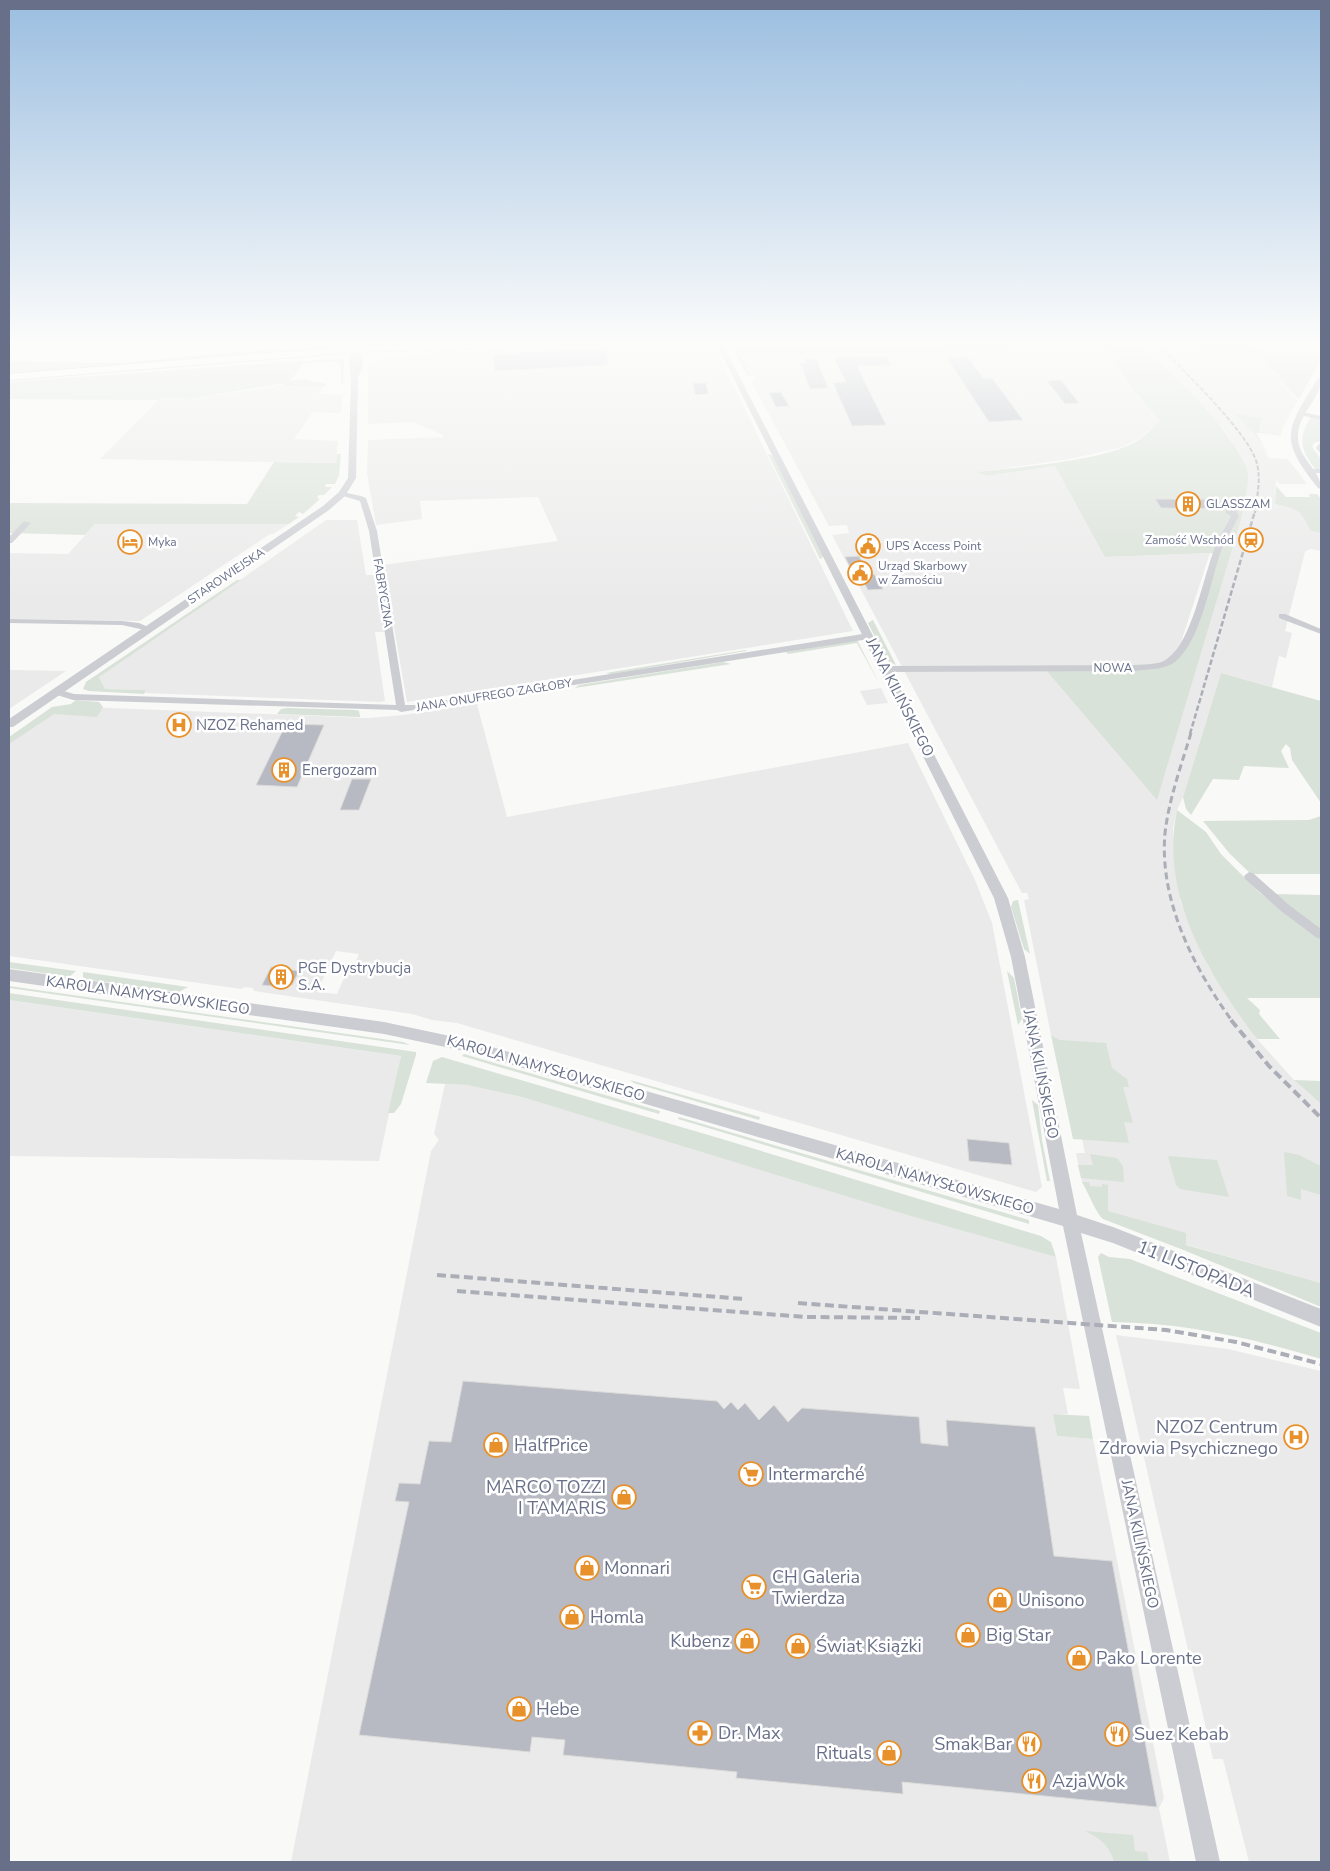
<svg xmlns="http://www.w3.org/2000/svg" width="1330" height="1871" viewBox="0 0 1330 1871" font-family="'Nunito Sans',sans-serif">
<style>
.built{fill:#eaeaea;fill-rule:evenodd}
.green{fill:#d9e2d8}
.lines{fill:none;stroke-linecap:round;stroke-linejoin:round}
.stream{stroke:#c9ced5;stroke-width:2}
.building{fill:#b7bac3;stroke:#dbdbd9}
.trunk-casing{stroke:#bebfc3;stroke-width:2}
.minor{fill:#cccdd2;fill-rule:evenodd}
.tertiary{fill:#cccdd2;fill-rule:evenodd}
.trunk{fill:#fff;fill-rule:evenodd}
.rail-far3{stroke:#abaeb6;stroke-width:2;stroke-dasharray:4.5 2;stroke-linecap:butt}
.rail-far2{stroke:#abaeb6;stroke-width:2.5;stroke-dasharray:5.5 2.5;stroke-linecap:butt}
.rail-far1{stroke:#abaeb6;stroke-width:3;stroke-dasharray:7 4;stroke-linecap:butt}
.rail{stroke:#abaeb6;stroke-width:4;stroke-dasharray:9 4.5;stroke-linecap:butt}
.labels{text-anchor:middle;stroke-width:5;stroke-linejoin:round;paint-order:stroke}
.far-poi-label{font-size:12px;fill:#687089;stroke:#fff;text-anchor:start}
.far-street-label{font-size:12px;fill:#687089;stroke:#fff}
.street-label{font-size:15px;fill:#687089;stroke:#fff}
.poi-label{font-size:15px;fill:#687089;stroke:#fff;text-anchor:start}
.near-street-label{font-size:18px;fill:#687089;stroke:#fff}
.near-poi-label{font-size:18px;fill:#687089;stroke:#fff;text-anchor:start}
</style>
<rect width="100%" height="100%" fill="#f9f9f7"/>
<!-- built -->
<g class="built">
<path d="M1135,341L1191,342L1200,351H1255L1287,384H1283L1298,400L1284,425L1281,436L1259,433L1261,418L1236,415L1253,432L1269,458L1288,459L1307,484H1280L1276,480L1275,504L1297,509L1302,514L1311,531L1321,533V551L1310,549L1305,552L1285,631L1292,633L1286,658L1279,656L1272,687L1221,673L1183,797L1177,810L1173,828L1174,851L1181,904L1209,968L1257,1039L1294,1080L1321,1104V1283L1124,1227L1092,1198L1082,1182L1076,1153H1085L1060,1040L1051,1035L1024,900L1029,899L1027,893H1022L832,535L849,533L847,525L829,526L751,381L755,379L754,376H751L741,357L1105,347L1134,390L1160,421L1139,439L1119,448L1070,459L978,472L988,476L1055,466L1106,557L1210,553L1181,642L1176,651L1166,660L1153,664L1129,666H1044L1157,799L1241,520L1248,475L1242,457L1226,432L1170,371L1141,350Z"/>
<path d="M1295,341H1313L1319,347L1320,354L1264,352L1252,345Z"/>
<path d="M712,342L853,631L407,702L383,565L558,541L538,497L420,501L422,519L376,525L367,473L368,440L444,437L441,434L413,422L368,424V365L384,358L439,353Z"/>
<path d="M288,383L285,386L323,387L319,394L342,395L341,413L313,412L294,439L338,441L336,463L100,459L161,397L192,398L260,389Z"/>
<path d="M326,520H357L366,575H376L385,632H375L385,701L380,702L145,693L146,690L105,689L99,677L103,672L174,626Z"/>
<path d="M95,524H289L273,534H270L140,621L9,619V553L68,554Z"/>
<path d="M9,670L66,671L9,709Z"/>
<path d="M881,688L888,703L867,705L860,691Z"/>
<path d="M477,704L507,817L908,743L975,880L992,923L1042,1187L1036,1192L457,1023L432,1020L412,1014L254,991L253,988L245,987L241,989L9,956V741L60,706L368,718L404,715ZM336,951L359,954L352,970L348,969L337,994L317,992Z"/>
<path d="M9,1000L401,1056L379,1161L9,1156Z"/>
<path d="M445,1084L467,1085L522,1097L1056,1257L1080,1389L1063,1388L1068,1414H1053L1057,1436L1093,1439L1164,1798L1159,1808L1170,1862H291L429,1161L431,1151L439,1140L434,1134Z"/>
<path d="M1116,1335L1228,1349L1321,1371V1862H1249L1223,1759H1213Z"/>
</g>
<!-- green -->
<g class="green">
<path d="M655,341H709L419,353Z"/>
<path d="M730,341H1135C1144,354 1158,360 1169,371C1189,388 1245,449 1248,474C1249,485 1243,508 1241,520L1157,800L1046,670L1132,669L1176,660L1219,555L1210,553L1105,557L1055,466L987,476L977,472C1017,467 1109,461 1140,439C1147,434 1153,427 1160,421L1134,390L1105,347L741,357L751,376L747,375L729,342Z"/>
<path d="M1164,341H1295L1252,345L1264,352L1321,354V360L1299,399L1284,384L1286,383L1255,351H1199L1191,343H1166Z"/>
<path d="M383,343V345L340,348L339,347L335,348L255,354V351Z"/>
<path d="M250,348L252,353L219,357L9,374V361L127,363L247,351Z"/>
<path d="M330,359H343L346,361H344L343,384H342L340,364L338,362L304,363L290,381L302,379L326,384L323,387L285,386L286,383L192,398L161,397L158,400L9,399V382Z"/>
<path d="M1235,414L1261,418L1259,433H1256L1268,454L1253,432Z"/>
<path d="M1311,417L1321,420V441L1314,443L1312,447L1321,459V470H1316C1301,450 1297,439 1311,417Z"/>
<path d="M337,454H341L339,475L335,484H326L325,487H332L324,495H319L317,498L320,499L303,514L299,512L295,516L299,517L289,524H95L85,535L9,533V503L247,504L274,462L336,463Z"/>
<path d="M768,454L773,456L823,556L822,558L820,559Z"/>
<path d="M1276,486L1286,497H1310L1309,494H1317L1321,499V533L1311,531C1299,509 1300,510 1275,504Z"/>
<path d="M237,580H241L99,677L105,689L146,690L144,694L89,691L83,689L86,682Z"/>
<path d="M873,620L896,665L887,661L868,623Z"/>
<path d="M857,640L880,685L857,643L788,654L786,652Z"/>
<path d="M746,651L612,674L606,673L746,650Z"/>
<path d="M723,662L731,664L575,688L579,685Z"/>
<path d="M1221,673L1321,701V803L1292,760L1290,748L1286,744L1281,751L1289,768L1244,766L1239,780L1213,779L1191,815L1186,809L1183,797Z"/>
<path d="M76,700L99,702L103,707L97,717L54,714L9,744V737L52,707L71,704Z"/>
<path d="M287,708L355,710L359,711L360,716V717L277,714L281,709Z"/>
<path d="M1177,810L1206,832L1221,854L1260,893L1321,939V998H1247L1260,1010L1259,1014L1280,1039H1257C1208,974 1159,895 1177,810Z"/>
<path d="M1321,816V874H1251L1230,854L1203,821L1309,820Z"/>
<path d="M1274,894L1321,895V931L1295,914Z"/>
<path d="M1018,900L1030,954L1024,949L1011,907L1013,901Z"/>
<path d="M9,962L76,971L69,977L9,968Z"/>
<path d="M1007,971L1014,978L1022,1019L1018,1025Z"/>
<path d="M83,972L188,987L179,992L83,979Z"/>
<path d="M9,986L403,1042L410,1045L9,988Z"/>
<path d="M9,993L416,1052V1055L401,1104L394,1113H388L401,1056L9,1000Z"/>
<path d="M1051,1035L1060,1040L1106,1043L1112,1068L1127,1079L1129,1087H1123L1133,1123L1124,1122L1129,1143L1073,1139Z"/>
<path d="M464,1054L660,1111L659,1114L462,1056Z"/>
<path d="M442,1057L722,1139L1041,1236L1051,1242L1056,1257L911,1216L522,1097L467,1085L426,1083L433,1061Z"/>
<path d="M630,1080L760,1117L759,1120L634,1083Z"/>
<path d="M1294,1080L1321,1081V1104Z"/>
<path d="M1032,1100L1038,1105L1042,1140L1050,1181H1047Z"/>
<path d="M679,1117L1029,1220V1224L678,1119Z"/>
<path d="M1284,1152L1299,1155L1321,1166V1195L1301,1189V1200L1287,1196Z"/>
<path d="M1090,1154L1117,1158L1123,1166L1124,1182L1081,1178L1078,1165H1093Z"/>
<path d="M1168,1156L1217,1160L1229,1197L1180,1189L1176,1185Z"/>
<path d="M1082,1182H1089L1090,1186L1102,1187V1184L1108,1185V1211L1186,1233V1245L1321,1283V1307L1186,1251L1103,1219C1096,1213 1088,1192 1082,1182Z"/>
<path d="M1101,1253L1109,1257L1130,1259L1321,1333V1359C1251,1338 1186,1323 1112,1322L1098,1257Z"/>
<path d="M1053,1414L1089,1416L1093,1439L1057,1436Z"/>
<path d="M1085,1831L1133,1835L1135,1851L1147,1852L1149,1862H1114C1110,1846 1100,1838 1085,1831Z"/>
</g>
<g class="lines">
<!-- stream -->
<g class="stream">
<path d="M258,351L274,350L277,341"/>
<path d="M101,366L248,352"/>
</g>
</g>
<!-- building -->
<g class="building">
<path d="M607,348L608,365L495,371L494,354Z"/>
<path d="M886,356L891,365L857,366L886,425L852,426L833,383L846,382L834,357Z"/>
<path d="M968,357L983,378H992L1023,420L989,422L947,358Z"/>
<path d="M816,358L828,388L810,389L800,363H806L804,359Z"/>
<path d="M1061,380L1079,403L1065,404L1047,381Z"/>
<path d="M693,383H706L708,394L695,395Z"/>
<path d="M781,392L789,406L776,407L769,393Z"/>
<path d="M1155,499H1214L1220,509L1161,508Z"/>
<path d="M859,556L869,574H874L883,589L868,590L859,573H853L845,557Z"/>
<path d="M286,724L324,725L297,787L256,785Z"/>
<path d="M352,779H371L359,810H340Z"/>
<path d="M271,967L299,971L292,985L283,983L281,987L262,985Z"/>
<path d="M967,1139L1009,1143L1012,1165L969,1161Z"/>
<path d="M463,1381L717,1401L724,1409L731,1402L738,1410L745,1403L759,1420L774,1405L788,1422L802,1408L919,1417L921,1443L948,1446L946,1420L1035,1427L1054,1556L1112,1561L1157,1807L902,1782L903,1794L736,1778L737,1772L563,1755L565,1740L532,1737L530,1752L359,1735L409,1502L395,1501L399,1483L420,1484L429,1441L451,1442Z"/>
</g>
<g class="lines">
<!-- trunk casing -->
<g class="trunk-casing">
<path id="trunk" d="M531,341H607L602,344L356,352L9,380V374L356,346Z"/>
</g>
<!-- minor -->
<g class="minor">
<path d="M1302,412L1321,416V420L1300,415V413Z"/>
<path d="M1321,442V454L1316,448Z"/>
<path d="M1321,469V473H1308L1305,471L1308,469Z"/>
<path d="M342,492L361,496L366,498L377,531L405,705H414L869,633L873,636L869,639L401,712L397,710L73,700L54,694L53,692L57,689L74,694L396,705L369,531L360,501L340,495L338,494Z"/>
<path d="M1226,509L1236,510L1239,516C1233,527 1226,539 1221,551C1210,582 1201,640 1176,661C1166,670 1148,669 1135,671L886,672L882,669L886,666L1135,665C1146,664 1160,665 1168,658C1192,641 1203,578 1214,550C1218,538 1226,527 1231,516L1226,513Z"/>
<path d="M24,521L31,523L12,543H9V537Z"/>
<path d="M1279,614H1285L1321,629V634L1279,618Z"/>
<path d="M9,619L122,621L139,623L153,629L149,631L122,625L9,623Z"/>
<path d="M1249,872L1253,873L1289,905L1321,929V939L1317,938L1281,911L1245,879L1244,876Z"/>
</g>
<!-- tertiary -->
<g class="tertiary">
<path d="M715,341H721L1008,898L1025,957L1077,1215L1113,1227L1321,1309V1327L1113,1243L1081,1233L1220,1862H1196L1063,1226L464,1051L384,1034L9,981V969L384,1022L464,1039L1059,1209L1011,957L994,898Z"/>
<path d="M354,348H358C364,357 364,367 358,377L356,478L345,496L329,510L13,727H9V719L323,506L339,492L348,478L351,379L349,360Z"/>
<path d="M1318,378H1321C1321,399 1298,414 1298,436C1297,458 1322,471 1321,489L1318,488C1278,437 1286,431 1318,378Z"/>
</g>
<!-- trunk -->
<use href="#trunk" class="trunk"/>
<!-- rail-far3 -->
<path class="rail-far3" d="M1155,341C1179,367 1250,433 1257,464C1261,480 1257,496 1255,513"/>
<!-- rail-far2 -->
<path class="rail-far2" d="M1190,734L1255,511"/>
<!-- rail-far1 -->
<path class="rail-far1" d="M1191,733C1181,766 1169,799 1165,833C1159,901 1194,968 1232,1021"/>
<!-- rail -->
<g class="rail">
<path d="M1231,1020L1269,1066L1321,1118"/>
<path d="M437,1275L744,1299"/>
<path d="M457,1291L807,1317L920,1318"/>
<path d="M798,1303L1166,1330L1236,1342L1321,1364"/>
</g>
</g>
<!-- sky -->
<linearGradient id="sky" x2="0" y2="1"><stop stop-color="#9bbee0"/><stop offset="0.57" stop-color="#fcfcfb"/><stop offset="1" stop-color="#fcfcfb" stop-opacity="0"/></linearGradient>
<rect width="1330" height="602" fill="url(#sky)"/>
<!-- icons -->
<defs>
<g id="building-ring" transform="scale(1.25)"><circle r="9.5" fill="#fff" stroke="#e89029" stroke-width="1.5"/><path d="M-4-6H4V6H1V3H-1V6H-4ZM-2.5-4.3h1.7v1.8h-1.7ZM.8-4.3h1.7v1.8H.8ZM-2.5-1h1.7V.8h-1.7ZM.8-1h1.7V.8H.8Z" fill="#e89029"/></g>
<g id="station-ring" transform="scale(1.25)"><circle r="9.5" fill="#fff" stroke="#e89029" stroke-width="1.5"/><path d="M-3-6H3Q5-6 5-4V2Q5 4 3 4L4.5 6H3L1.5 4h-3L-3 6H-4.5L-3 4Q-5 4-5 2V-4Q-5-6-3-6ZM-3.5-4v3h7v-3ZM-3.5 1v1.5H-2V1ZM2 1v1.5H3.5V1Z" fill="#e89029"/></g>
<g id="hotel-ring" transform="scale(1.25)"><circle r="9.5" fill="#fff" stroke="#e89029" stroke-width="1.5"/><path d="M-6-4.5h1.5V1H6V5H4.5V3h-9V5H-6ZM-4 0a1.8 1.8 0 1 1 3.6 0ZM.5 0V-2.5h3Q6-2.5 6 0Z" fill="#e89029"/></g>
<g id="civic-ring" transform="scale(1.25)"><circle r="9.5" fill="#fff" stroke="#e89029" stroke-width="1.5"/><path d="M-.6-6.5H3V-4.5H.6V-3L4-1V1h2V6H-6V1h2V-1L-.6-3ZM-1.2 2.5V6h2.4V2.5Z" fill="#e89029"/></g>
<g id="hospital-ring" transform="scale(1.25)"><circle r="9.5" fill="#fff" stroke="#e89029" stroke-width="1.5"/><path d="M-5-5h3v3.5h4V-5h3V5h-3V1.5h-4V5h-3Z" fill="#e89029"/></g>
<g id="shop-ring" transform="scale(1.25)"><circle r="9.5" fill="#fff" stroke="#e89029" stroke-width="1.5"/><path d="M-5-2.5h2.3a2.7 3.5 0 0 1 5.4 0H5L5.5 6h-11ZM-1.5-2.5h3a1.5 2.3 0 0 0-3 0Z" fill="#e89029"/></g>
<g id="supermarket-ring" transform="scale(1.25)"><circle r="9.5" fill="#fff" stroke="#e89029" stroke-width="1.5"/><path d="M-6-5.5h2.5l.6 2H6L4.5 2H-2.5L-4.4-4H-6ZM-1.5 3.2a1.3 1.3 0 1 0 .1 0ZM3 3.2a1.3 1.3 0 1 0 .1 0Z" fill="#e89029"/></g>
<g id="pharmacy-ring" transform="scale(1.25)"><circle r="9.5" fill="#fff" stroke="#e89029" stroke-width="1.5"/><path d="M-2-6h4v4h4v4h-4v4h-4v-4h-4v-4h4Z" fill="#e89029"/></g>
<g id="restaurant-ring" transform="scale(1.25)"><circle r="9.5" fill="#fff" stroke="#e89029" stroke-width="1.5"/><path d="M-5-6h1v4h1v-4h1v4h1v-4h1v5L-1.5 .5V6h-2V.5L-5-1ZM5-6V6H3V1.5H1.5Q1.5-4 5-6Z" fill="#e89029"/></g>
</defs>
<g fill-rule="evenodd">
<use href="#building-ring" x="1188" y="504"/>
<use href="#station-ring" x="1251" y="540"/>
<use href="#hotel-ring" x="130" y="542"/>
<use href="#civic-ring" x="868" y="546"/>
<use href="#civic-ring" x="860" y="573"/>
<use href="#hospital-ring" x="179" y="725"/>
<use href="#building-ring" x="284" y="770"/>
<use href="#building-ring" x="281" y="977"/>
<use href="#hospital-ring" x="1296" y="1437"/>
<use href="#shop-ring" x="496" y="1445"/>
<use href="#supermarket-ring" x="751" y="1474"/>
<use href="#shop-ring" x="624" y="1497"/>
<use href="#shop-ring" x="587" y="1568"/>
<use href="#supermarket-ring" x="754" y="1587"/>
<use href="#shop-ring" x="1000" y="1600"/>
<use href="#shop-ring" x="572" y="1617"/>
<use href="#shop-ring" x="968" y="1635"/>
<use href="#shop-ring" x="747" y="1641"/>
<use href="#shop-ring" x="798" y="1646"/>
<use href="#shop-ring" x="1079" y="1658"/>
<use href="#shop-ring" x="519" y="1709"/>
<use href="#pharmacy-ring" x="700" y="1733"/>
<use href="#restaurant-ring" x="1117" y="1734"/>
<use href="#restaurant-ring" x="1029" y="1744"/>
<use href="#shop-ring" x="889" y="1753"/>
<use href="#restaurant-ring" x="1034" y="1781"/>
</g>
<g class="labels">
<!-- far-poi labels -->
<g class="far-poi-label">
<text x="1206" y="508">GLASSZAM</text>
<text x="1234" y="544" text-anchor="end">Zamość Wschód</text>
<text x="148" y="546">Myka</text>
<text x="886" y="550">UPS Access Point</text>
<text x="878" y="570">Urząd Skarbowy<tspan x="878" dy="14">w Zamościu</tspan></text>
</g>
<!-- far-street labels -->
<g class="far-street-label">
<text transform="translate(226 576) rotate(-34)" y="4">STAROWIEJSKA</text>
<text transform="translate(383 593) rotate(81)" y="4">FABRYCZNA</text>
<text x="1113" y="672">NOWA</text>
<text transform="translate(494 695) rotate(-9)" y="4">JANA ONUFREGO ZAGŁOBY</text>
</g>
<!-- street labels -->
<g class="street-label">
<text transform="translate(900 697) rotate(63)" y="5">JANA KILIŃSKIEGO</text>
<text transform="translate(148 995) rotate(8)" y="5">KAROLA NAMYSŁOWSKIEGO</text>
<text transform="translate(546 1068) rotate(16)" y="5">KAROLA NAMYSŁOWSKIEGO</text>
<text transform="translate(1041 1074) rotate(79)" y="5">JANA KILIŃSKIEGO</text>
<text transform="translate(935 1181) rotate(16)" y="5">KAROLA NAMYSŁOWSKIEGO</text>
<text transform="translate(1140 1544) rotate(78)" y="5">JANA KILIŃSKIEGO</text>
</g>
<!-- poi labels -->
<g class="poi-label">
<text x="196" y="730">NZOZ Rehamed</text>
<text x="302" y="775">Energozam</text>
<text x="298" y="973">PGE Dystrybucja<tspan x="298" dy="17">S.A.</tspan></text>
</g>
<!-- near-street labels -->
<g class="near-street-label">
<text transform="translate(1196 1269) rotate(22)" y="6">11 LISTOPADA</text>
</g>
<!-- near-poi labels -->
<g class="near-poi-label">
<text x="1278" y="1433" text-anchor="end">NZOZ Centrum<tspan x="1278" dy="21">Zdrowia Psychicznego</tspan></text>
<text x="514" y="1451">HalfPrice</text>
<text x="768" y="1480">Intermarché</text>
<text x="606" y="1493" text-anchor="end">MARCO TOZZI<tspan x="606" dy="21">I TAMARIS</tspan></text>
<text x="604" y="1574">Monnari</text>
<text x="772" y="1583">CH Galeria<tspan x="772" dy="21">Twierdza</tspan></text>
<text x="1018" y="1606">Unisono</text>
<text x="590" y="1623">Homla</text>
<text x="986" y="1641">Big Star</text>
<text x="730" y="1647" text-anchor="end">Kubenz</text>
<text x="816" y="1652">Świat Książki</text>
<text x="1096" y="1664">Pako Lorente</text>
<text x="536" y="1715">Hebe</text>
<text x="718" y="1739">Dr. Max</text>
<text x="1134" y="1740">Suez Kebab</text>
<text x="1012" y="1750" text-anchor="end">Smak Bar</text>
<text x="872" y="1759" text-anchor="end">Rituals</text>
<text x="1052" y="1787">AzjaWok</text>
</g>
</g>
<!-- border -->
<rect width="1330" height="1871" fill="none" stroke="#687089" stroke-width="20"/>
</svg>
